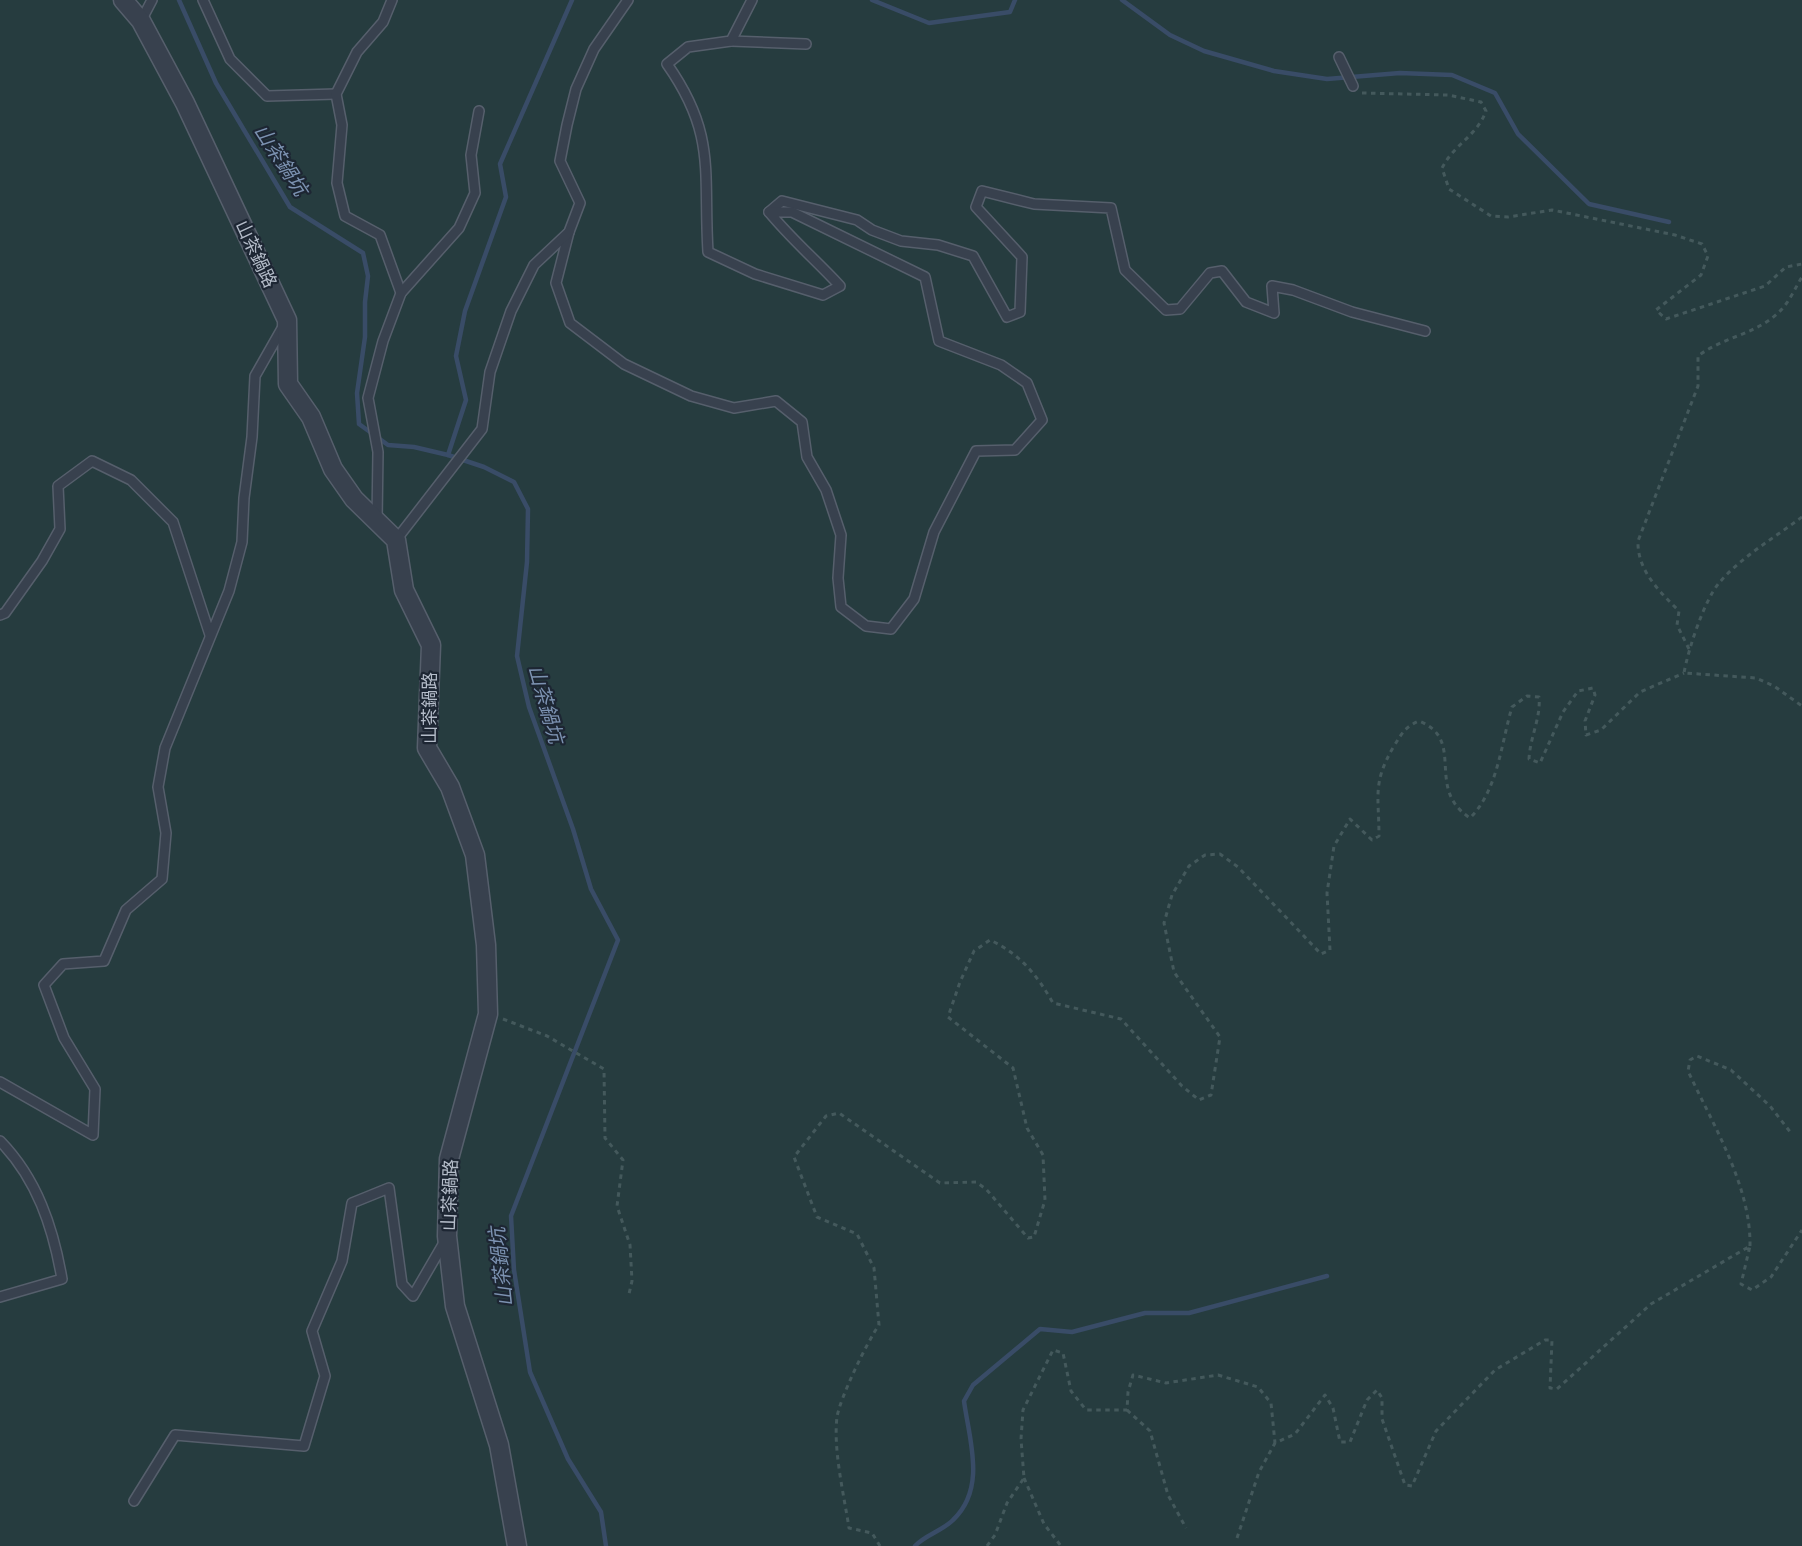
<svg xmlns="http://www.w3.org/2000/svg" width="1802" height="1546" viewBox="0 0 1802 1546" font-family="Poppins,'Noto Sans TC',sans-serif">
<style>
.green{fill:#263c3f}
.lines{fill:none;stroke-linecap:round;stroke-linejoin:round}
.stream{stroke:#394c67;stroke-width:4.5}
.service-casing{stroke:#565f6c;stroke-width:12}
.minor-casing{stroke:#565f6c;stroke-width:21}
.path{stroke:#44595c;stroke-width:3;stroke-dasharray:4.5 4.5;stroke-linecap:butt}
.service{stroke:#38414e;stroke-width:9}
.minor{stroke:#38414e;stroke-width:18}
.labels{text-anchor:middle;stroke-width:4.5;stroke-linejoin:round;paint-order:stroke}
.street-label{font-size:18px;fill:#b4bcc9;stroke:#1d2633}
.water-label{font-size:20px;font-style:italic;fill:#7c92b1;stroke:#1d2633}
</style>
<rect width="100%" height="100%" fill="#242f3e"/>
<!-- green -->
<rect class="green" x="0" y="0" width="1802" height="1546"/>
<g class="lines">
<!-- stream -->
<g class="stream">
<path d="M179,0L216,83L290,207L363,253L368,276L365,302V337L357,393L359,424L388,445L414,447L448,455L484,467L514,482L528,509L527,562L517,656L529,707L573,829L591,889L618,940L511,1216L514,1270L530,1372L568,1459L601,1512L606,1546"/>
<path d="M872,0L929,23L1010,12L1015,0"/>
<path d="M1122,0L1170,35L1204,51L1274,71L1327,79L1400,73L1452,75L1495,93L1518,134L1589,204L1669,222"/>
<path d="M448,455L466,400L456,356L465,311L506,197L500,164L572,0"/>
<path d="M915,1546C925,1535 942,1531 953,1520C987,1488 969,1439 964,1401L973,1385L1040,1329L1072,1332L1145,1313H1189L1327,1276"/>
</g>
<!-- service casing -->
<g class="service-casing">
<g id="service">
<path d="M203,0L230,59L267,96L336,94"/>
<path d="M392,0L383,22L357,52L336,94L342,125L337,183L345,216L380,235L401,293"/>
<path d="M141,21L152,0"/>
<path d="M731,41L806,44"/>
<path d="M1339,57L1353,86"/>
<path d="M769,212L782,201L857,220L872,230L901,241L938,245L973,256L1007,317L1020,312L1022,257L976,207L982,191L1034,204L1111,208L1125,270L1166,310L1180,309L1210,273L1222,271L1246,302L1274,313L1272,286L1293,290L1352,312L1425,331"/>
<path d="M569,232L556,283L570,323L624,364L691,396L734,408L776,401L802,422L807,457L826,490L841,535L838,578L841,607L866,626L891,629L914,599L934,532L976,451L1015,450L1042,420L1027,383L1001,365L939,341L925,277L792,212H769C792,240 816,260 840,286L823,295L755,274L708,252C703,172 717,135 667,64L688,47L731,41L752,0"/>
<path d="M377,521L378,452L368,398L383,341L401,293L459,228L475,193L471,155L479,111"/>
<path d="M396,540L482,429L490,372L511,311L534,265L569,232L580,203L560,161L567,125L576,89L594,49L628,0"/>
<path d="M0,615L5,613L42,561L60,529L58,486L92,461L131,480L173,522L210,635"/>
<path d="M0,1082L93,1135L95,1089L64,1038L44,985L63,964L104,961L126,910L162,879L166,833L158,787L165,748L229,591L242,542L244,498L252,437L255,376L284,325"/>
<path d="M0,1141C37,1179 53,1227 62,1279L0,1297"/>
<path d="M134,1501L175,1435L304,1446L325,1376L312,1331L342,1261L352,1203L389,1188L402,1284L413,1296L445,1241"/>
</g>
</g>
<!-- minor casing -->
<g class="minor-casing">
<path id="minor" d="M123,0L141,21L185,103L287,320L288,384L311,417L333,469L354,499L396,540L404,590L431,645L427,748L450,787L475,855L486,945L488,1014L449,1159L447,1236L455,1306L499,1445L517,1546"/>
</g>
<!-- path -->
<g class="path">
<path d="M1362,93L1448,95L1481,102L1486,111C1477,136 1455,143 1442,168L1449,189L1491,216L1508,217L1552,210L1675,235L1702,244L1708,256L1701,275L1656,310L1666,319L1765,286L1786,267L1802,264"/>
<path d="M1802,517C1774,538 1741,557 1719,583C1704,601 1688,650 1684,673L1756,678L1774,686L1802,706"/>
<path d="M1689,649L1677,625L1679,611C1659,591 1637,570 1638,541L1698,386V356C1723,337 1757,334 1779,312C1789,303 1795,288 1802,277"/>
<path d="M503,1019L547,1036L604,1069L605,1138L623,1160L617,1206L630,1245L632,1281L629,1294"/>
<path d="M1750,1246C1751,1186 1713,1125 1688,1071L1690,1060L1697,1056L1731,1070L1770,1106L1791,1133"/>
<path d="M1127,1410L1150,1431L1168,1495L1186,1528"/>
<path d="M1024,1478L1044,1524L1061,1546"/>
<path d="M1237,1538L1259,1472L1275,1443"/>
<path d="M880,1546L872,1533L849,1528C844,1495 833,1450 837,1417C840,1398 867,1342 879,1325L874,1268L857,1234L817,1217L794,1157L826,1116L839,1113L940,1183L976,1182L986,1189L1028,1238L1034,1237L1045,1200L1043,1155L1027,1128L1013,1068L948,1017L960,982L974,951L990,940C1020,954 1037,975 1053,1003L1121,1019L1182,1086L1199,1100L1211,1095L1220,1037L1174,972L1164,923L1172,895L1189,866L1205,855L1220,854L1238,867L1321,954L1330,950L1327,893L1334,846L1350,819L1372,840L1379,836C1379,796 1372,783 1394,746C1402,733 1405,727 1419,721C1467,740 1424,788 1470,818C1498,790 1501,744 1512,707L1527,696L1539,697C1541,718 1530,737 1529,759L1540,763L1563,712L1578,691L1593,688L1595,695L1585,721L1586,735L1601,730L1640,692L1684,673"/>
<path d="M987,1546L995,1535L1007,1503L1024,1478L1021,1439L1023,1410L1053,1350L1063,1353L1071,1391L1086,1410H1127L1128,1392L1133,1375L1166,1383L1218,1375L1258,1387L1271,1403L1275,1443L1295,1434L1325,1395L1333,1408L1340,1442H1350L1367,1400L1377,1390L1382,1398V1419L1405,1485L1412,1486L1436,1431L1495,1370L1545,1340H1552L1550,1388L1557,1389L1651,1304L1750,1246L1741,1284L1752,1290L1771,1277L1802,1230"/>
</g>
<!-- service -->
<use href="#service" class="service"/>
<!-- minor -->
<use href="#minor" class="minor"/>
</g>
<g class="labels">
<!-- street labels -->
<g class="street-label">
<text transform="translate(256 254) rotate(65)" y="6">山茶鍋路</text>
<text transform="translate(430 708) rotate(-90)" y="6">山茶鍋路</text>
<text transform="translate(450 1195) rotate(-88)" y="6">山茶鍋路</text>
</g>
<!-- water labels -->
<g class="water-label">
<text transform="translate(281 160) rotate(57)" y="7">山茶鍋坑</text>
<text transform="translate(546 704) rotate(74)" y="7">山茶鍋坑</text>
<text transform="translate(501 1267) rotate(-96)" y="7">山茶鍋坑</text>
</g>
</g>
</svg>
